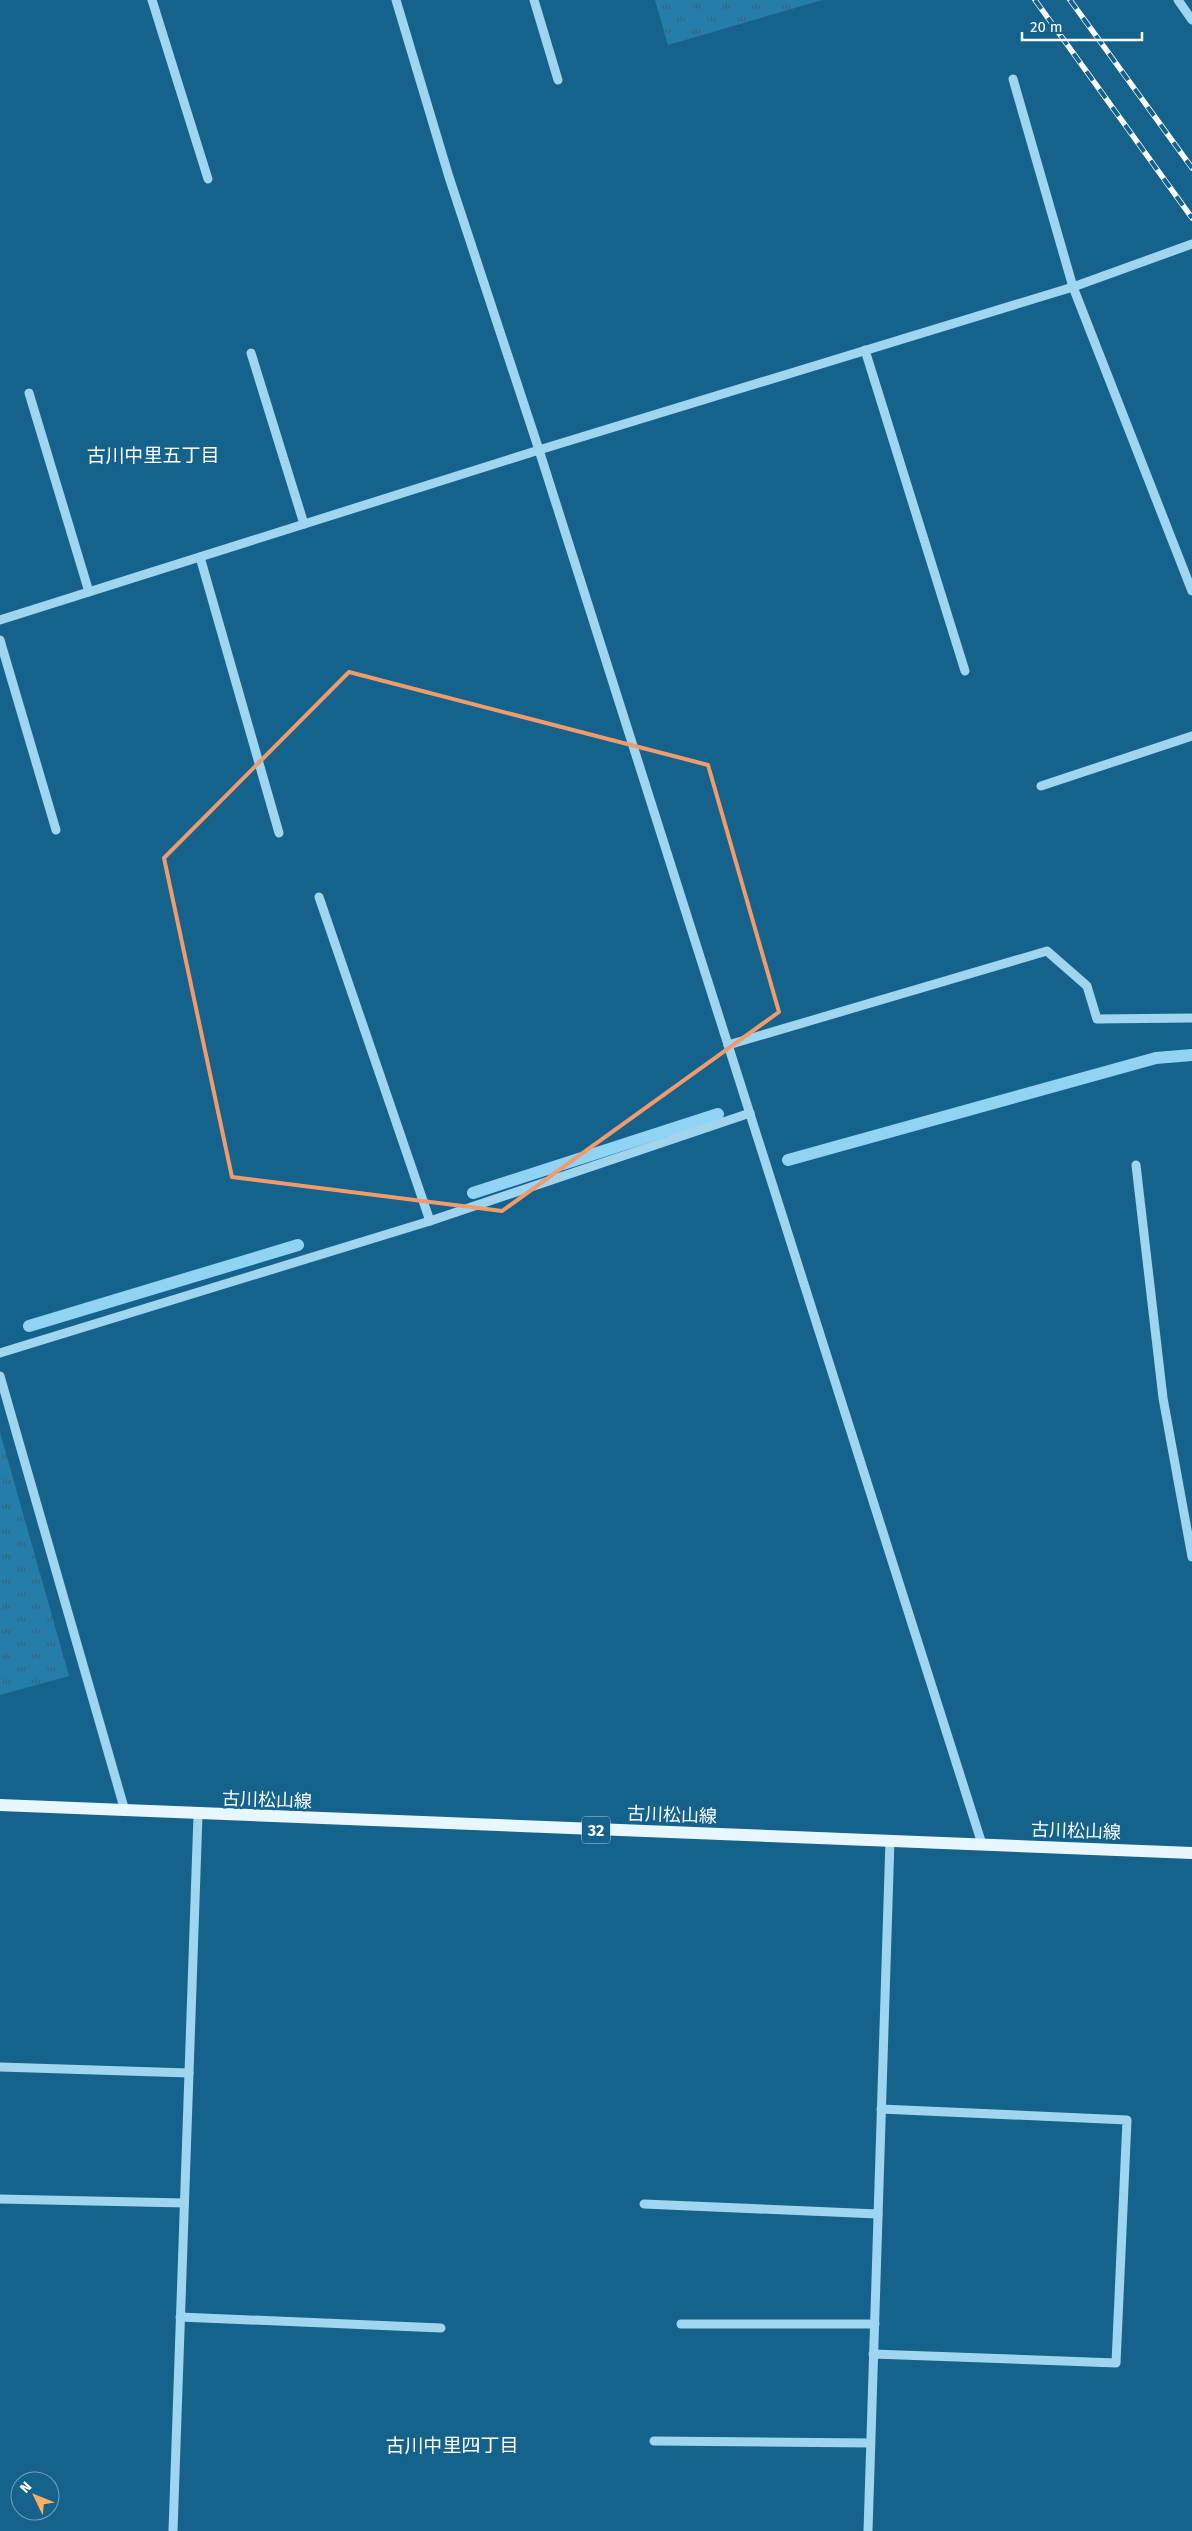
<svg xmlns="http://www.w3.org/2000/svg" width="1192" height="2531" viewBox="0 0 1192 2531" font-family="'Fira Sans','Noto Sans JP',sans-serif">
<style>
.grass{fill:url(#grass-tufts)}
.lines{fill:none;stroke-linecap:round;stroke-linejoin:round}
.stream{stroke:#91d3f2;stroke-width:12}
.minor{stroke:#9fd5ef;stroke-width:9}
.major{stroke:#e8f6ff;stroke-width:12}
.rail-casing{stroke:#fff;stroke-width:5.5}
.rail{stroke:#15638c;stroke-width:4;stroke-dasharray:11;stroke-linecap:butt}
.marked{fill:none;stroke:#f19b6d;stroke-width:4;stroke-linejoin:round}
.labels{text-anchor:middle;stroke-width:5;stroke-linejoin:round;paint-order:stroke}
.shield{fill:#15638c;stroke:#b9d0dc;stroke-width:1}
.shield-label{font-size:16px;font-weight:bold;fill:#fff}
.street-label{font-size:18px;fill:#fff;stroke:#15638c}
.neighbourhood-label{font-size:19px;fill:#fff;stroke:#15638c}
</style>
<defs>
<pattern id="grass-tufts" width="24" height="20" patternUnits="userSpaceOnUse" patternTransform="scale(1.25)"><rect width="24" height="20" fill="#257da9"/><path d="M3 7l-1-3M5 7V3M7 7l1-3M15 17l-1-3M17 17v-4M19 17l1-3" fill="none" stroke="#38647a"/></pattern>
</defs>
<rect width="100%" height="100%" fill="#15638c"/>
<!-- grass -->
<g class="grass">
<path d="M655,0H822L668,45Z"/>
<path d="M0,1432L69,1676L0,1695Z"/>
</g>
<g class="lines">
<!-- stream -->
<g class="stream">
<path d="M788,1160L1156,1058L1192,1055"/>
<path d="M473,1193L718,1114"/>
<path d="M29,1326L298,1245"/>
</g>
<!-- minor -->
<g class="minor">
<path d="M152,0L208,179"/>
<path d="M396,0L449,177L539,450L982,1844"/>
<path d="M534,0L558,80"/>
<path d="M1178,0L1192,20"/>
<path d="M1013,79L1073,287L1192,591"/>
<path d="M865,350L965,671"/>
<path d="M251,353L304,524"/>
<path d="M29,393L89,592"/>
<path d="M200,557L279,833"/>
<path d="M0,620L539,450L1073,287L1192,244"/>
<path d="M0,640L56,830"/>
<path d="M1041,786L1192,736"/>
<path d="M319,897L430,1221"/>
<path d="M728,1045L1047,951L1087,986L1097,1019L1192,1018"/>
<path d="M1136,1165L1163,1398L1192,1557"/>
<path d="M0,1353L430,1221L750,1113"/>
<path d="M0,1376L125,1811"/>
<path d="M0,2067L189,2073"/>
<path d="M0,2199L184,2203"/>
<path d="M644,2204L878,2214"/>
<path d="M180,2317L441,2328"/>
<path d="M681,2324H875"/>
<path d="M873,2354L1116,2363L1127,2120L881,2109"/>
<path d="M654,2441L870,2443"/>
<path d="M173,2531L198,1815"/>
<path d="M868,2531L890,1840"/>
</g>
<!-- major -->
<path class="major" d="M0,1805L1192,1853"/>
<!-- rail casing -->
<g class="rail-casing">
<g id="rail">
<path d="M1035,0L1192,218"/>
<path d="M1070,0L1192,168"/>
</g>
</g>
<!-- rail -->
<use href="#rail" class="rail"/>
</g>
<!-- marked area -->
<path class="marked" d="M349,672L708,765L779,1012L502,1211L232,1177L164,858Z"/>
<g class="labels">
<!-- shield labels -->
<rect class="shield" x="582" y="1816.5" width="28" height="27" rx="4"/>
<g class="shield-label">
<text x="596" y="1836">32</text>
</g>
<!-- street labels -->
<g class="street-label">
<text transform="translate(267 1800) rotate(2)" y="6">古川松山線</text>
<text transform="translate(672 1815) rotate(2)" y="6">古川松山線</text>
<text transform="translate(1076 1831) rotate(2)" y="6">古川松山線</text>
</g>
<!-- neighbourhood labels -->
<g class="neighbourhood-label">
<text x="153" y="462">古川中里五丁目</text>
<text x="452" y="2452">古川中里四丁目</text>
</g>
</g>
<!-- north arrow -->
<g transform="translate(35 2496) rotate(313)"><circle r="24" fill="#15638c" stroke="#73a1ba"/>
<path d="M0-4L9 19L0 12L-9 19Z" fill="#ffad5e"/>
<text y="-8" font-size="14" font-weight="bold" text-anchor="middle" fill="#ffffff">N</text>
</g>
<!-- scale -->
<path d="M1022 32v8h120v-8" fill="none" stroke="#ffffff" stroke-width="2.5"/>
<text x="1030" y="32" font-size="15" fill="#ffffff" stroke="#15638c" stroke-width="4" paint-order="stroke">20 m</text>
</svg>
